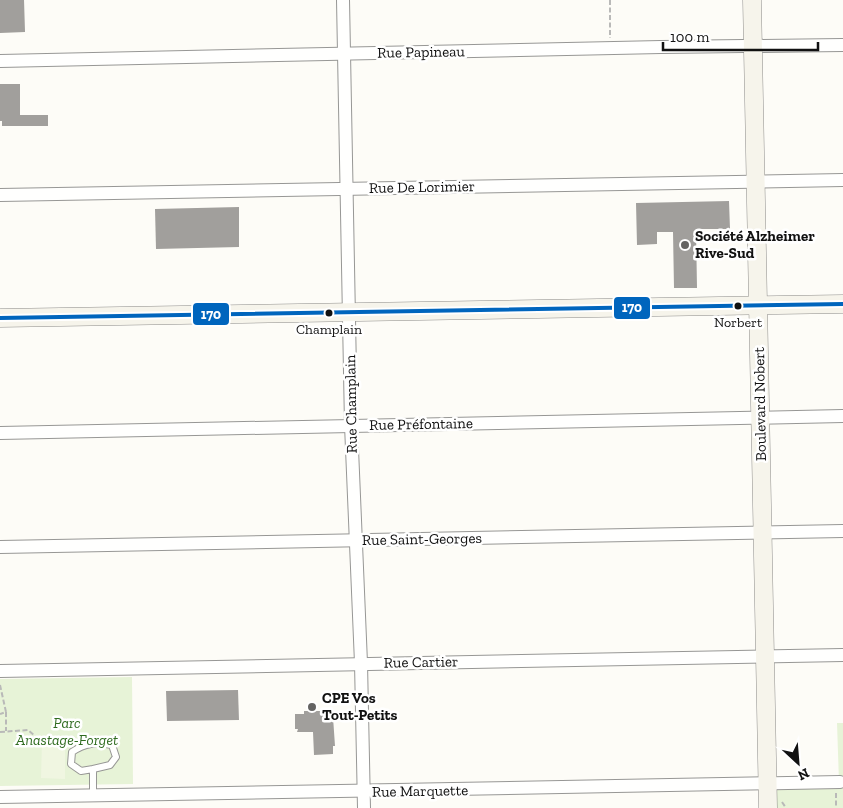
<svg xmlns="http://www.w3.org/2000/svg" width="843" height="808" viewBox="0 0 843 808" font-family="'Zilla Slab',serif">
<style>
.green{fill:#e7f3d7}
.pitch{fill:#f0f6e1}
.building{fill:#a19f9c}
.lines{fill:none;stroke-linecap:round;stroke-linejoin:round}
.lane-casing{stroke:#979795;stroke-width:8}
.street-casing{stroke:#979795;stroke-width:14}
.secondary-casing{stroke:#8e8d8b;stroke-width:19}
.path{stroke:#b9b9b8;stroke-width:2;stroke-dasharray:5 2.5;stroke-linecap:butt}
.lane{stroke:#fffffe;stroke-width:6}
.street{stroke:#fffffe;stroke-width:12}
.secondary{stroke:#f6f4eb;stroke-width:18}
.bus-1-casing{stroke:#fff;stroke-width:8}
.bus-1{stroke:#0065bd;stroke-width:4}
.poi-dot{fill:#646362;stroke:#fff;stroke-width:2}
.bus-dot{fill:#111;stroke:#fff;stroke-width:2}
.labels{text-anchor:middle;stroke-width:5;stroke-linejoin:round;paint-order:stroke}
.bus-label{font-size:14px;fill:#111;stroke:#fff}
.street-label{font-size:15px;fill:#111;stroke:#fff}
.poi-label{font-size:15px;font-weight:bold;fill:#111;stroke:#fff;text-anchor:start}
.park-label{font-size:15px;font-style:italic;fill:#2f6b1f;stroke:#fff}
.line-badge{stroke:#fff;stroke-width:2}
.badge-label{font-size:14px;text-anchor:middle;font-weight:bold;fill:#fff}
</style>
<rect width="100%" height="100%" fill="#fdfcf7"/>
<!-- green -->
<g class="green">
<path d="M132,677L133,784L0,786V679Z"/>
<path d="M837,723H843V808H769L767,782H839Z"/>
</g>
<!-- pitch -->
<path class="pitch" d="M42,742L65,743V779L41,778Z"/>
<!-- building -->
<g class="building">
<path d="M0,0H24L25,32L0,33Z"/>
<path d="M0,84H20V115H48V126H2V121H0Z"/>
<path d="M729,201L730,229H696L697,288H674L673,232H657V244L637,245L636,203Z"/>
<path d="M239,207V247L156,249L155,209Z"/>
<path d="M238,690L239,720L167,721L166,691Z"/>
<path d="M304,711H323V714L330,713L333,717L335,746H333V754L314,755L313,732H297L298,729H295V714H304Z"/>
</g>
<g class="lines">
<!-- lane casing -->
<g class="lane-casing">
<path id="lane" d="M93,769L81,771L71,764L72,752C85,743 96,742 112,745L116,757L110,765L93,769V796"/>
</g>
<!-- street casing -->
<g class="street-casing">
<g id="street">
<path d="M343,0L351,425L361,663L364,808"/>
<path d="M0,61L661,47L843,45"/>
<path d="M0,195L843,180"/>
<path d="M0,433L843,416"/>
<path d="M0,547L843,531"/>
<path d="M0,671L843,655"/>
<path d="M0,797L840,782"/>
</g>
</g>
<!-- secondary casing -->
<g class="secondary-casing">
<g id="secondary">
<path d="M752,0L768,808"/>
<path d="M0,318L843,304"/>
</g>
</g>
<!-- path -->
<g class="path">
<path d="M610,0V38"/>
<path d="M0,685L6,712L0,714"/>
<path d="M6,712V731"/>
<path d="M0,732L28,730L42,742L65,743L67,746"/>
<path d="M836,793V808"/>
<path d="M782,802L786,808"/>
</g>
<!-- lane -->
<use href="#lane" class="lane"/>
<!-- street -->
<use href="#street" class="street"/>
<!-- secondary -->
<use href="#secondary" class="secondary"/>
<!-- bus-1 casing -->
<g class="bus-1-casing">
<path id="bus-1" d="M0,318L843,304"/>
</g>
<!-- bus-1 -->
<use href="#bus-1" class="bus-1"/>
</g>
<!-- markers -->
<g class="poi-dot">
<circle cx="685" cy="245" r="5"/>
<circle cx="312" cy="707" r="5"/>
</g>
<g class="bus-dot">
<circle cx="738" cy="306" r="4.5"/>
<circle cx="329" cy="313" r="4.5"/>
</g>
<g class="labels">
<!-- bus labels -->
<g class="bus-label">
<text x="738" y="327">Norbert</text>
<text x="329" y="334">Champlain</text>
</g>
<!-- street labels -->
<g class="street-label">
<text transform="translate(421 52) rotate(-1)" y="5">Rue Papineau</text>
<text transform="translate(422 187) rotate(-1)" y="5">Rue De Lorimier</text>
<text transform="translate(351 404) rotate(-91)" y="5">Rue Champlain</text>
<text transform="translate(760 404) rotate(-91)" y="5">Boulevard Nobert</text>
<text transform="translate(421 424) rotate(-1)" y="5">Rue Préfontaine</text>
<text transform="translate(422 539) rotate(-1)" y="5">Rue Saint-Georges</text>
<text transform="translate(421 662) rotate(-1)" y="5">Rue Cartier</text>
<text transform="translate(420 791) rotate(-1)" y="5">Rue Marquette</text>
</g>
<!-- poi labels -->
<g class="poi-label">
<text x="695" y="241">Société Alzheimer<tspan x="695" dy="17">Rive-Sud</tspan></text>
<text x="322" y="703">CPE Vos<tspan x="322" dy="17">Tout-Petits</tspan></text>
</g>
<!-- park labels -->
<g class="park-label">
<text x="67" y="728">Parc<tspan x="67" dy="17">Anastage-Forget</tspan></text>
</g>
</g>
<g class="line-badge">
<rect x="613" y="296" width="38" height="24" rx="5" fill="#0065bd"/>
<rect x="192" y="302" width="38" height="24" rx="5" fill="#0065bd"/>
</g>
<g class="badge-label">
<text x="632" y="312">170</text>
<text x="211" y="319">170</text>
</g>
<!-- north arrow -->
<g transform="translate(798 763) rotate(154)" stroke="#ffffff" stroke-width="4" paint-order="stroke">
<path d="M0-4L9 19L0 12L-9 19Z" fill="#111111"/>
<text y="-8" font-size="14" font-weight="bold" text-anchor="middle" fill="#111111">N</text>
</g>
<!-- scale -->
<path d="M663 42v8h155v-8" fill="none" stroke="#111111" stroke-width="2.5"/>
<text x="670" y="42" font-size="15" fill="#111111" stroke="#ffffff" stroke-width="4" paint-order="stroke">100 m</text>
</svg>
